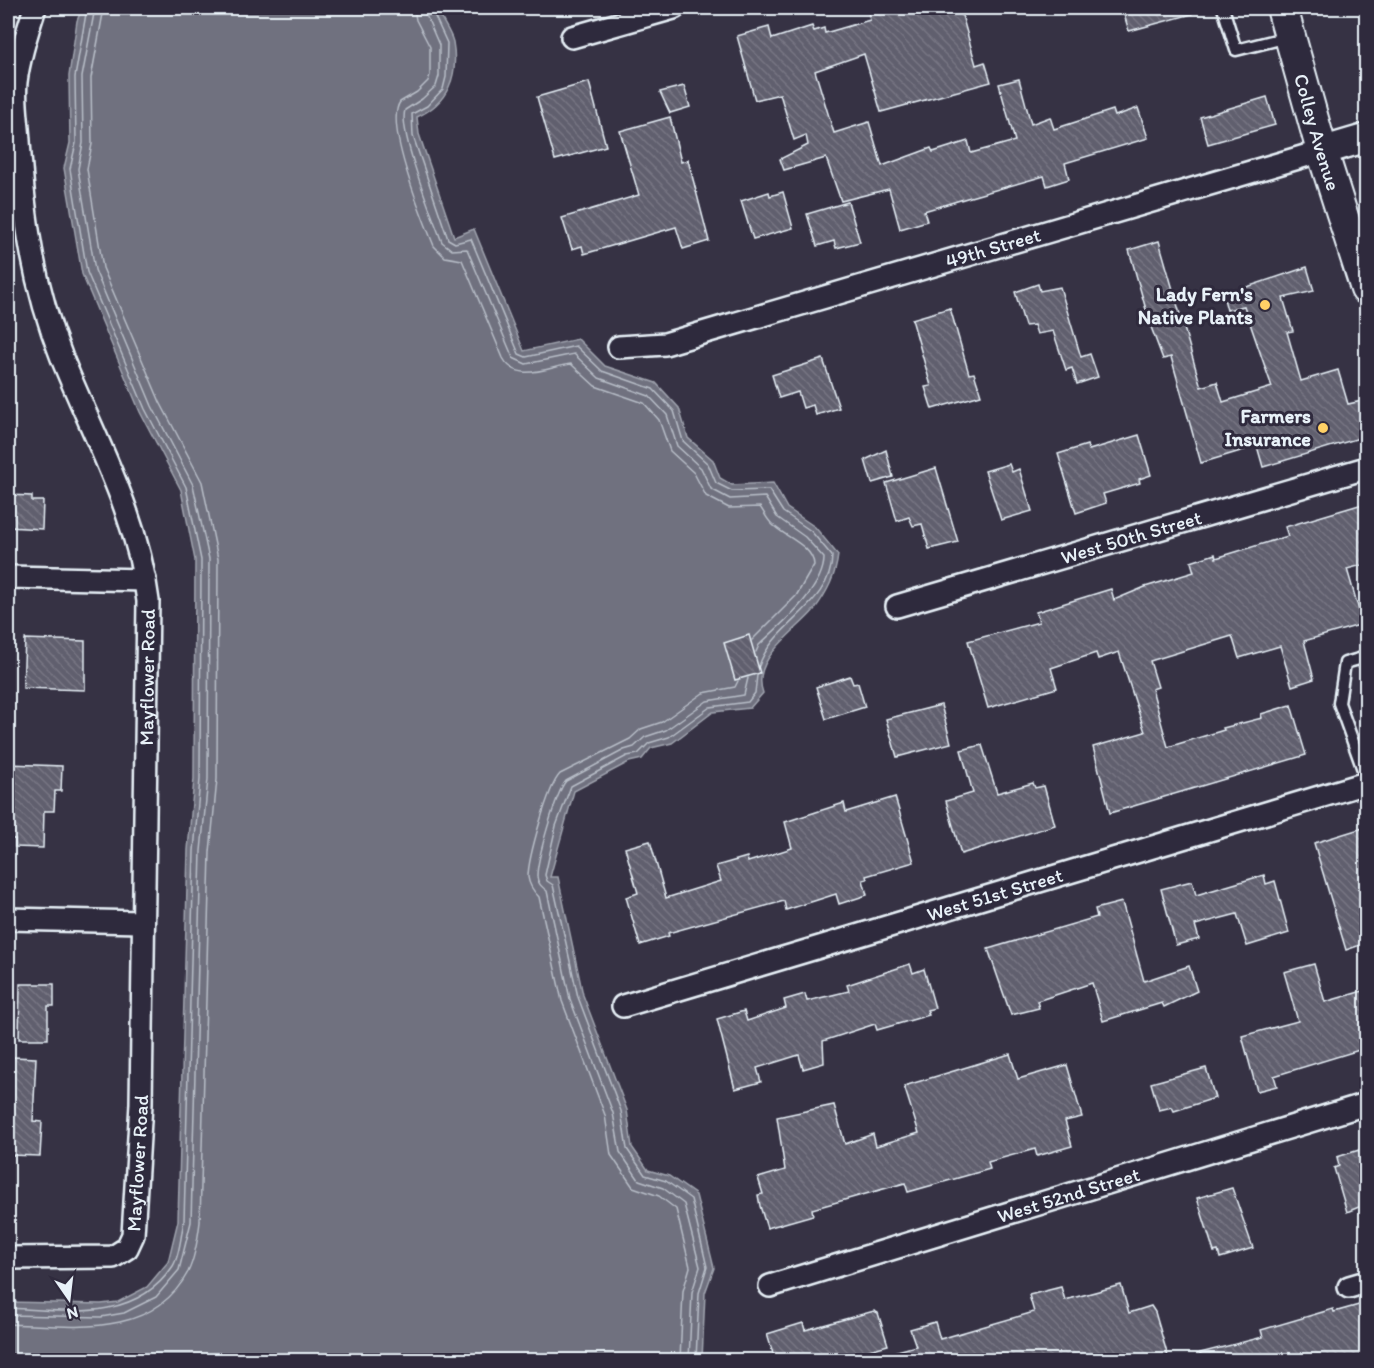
<svg xmlns="http://www.w3.org/2000/svg" width="1374" height="1368" viewBox="0 0 1374 1368" font-family="Itim,sans-serif">
<style>
.water{fill:#70717f;stroke:#a0a4af;stroke-width:1.5}
.lines{fill:none;stroke-linecap:round;stroke-linejoin:round}
.shore{stroke:#b8bec8;stroke-width:1.5}
.building{fill:url(#building-back-hatch);stroke:#e8f1f8;stroke-width:1.5}
.service-casing{stroke:#e8f1f8;stroke-width:15}
.minor-casing{stroke:#e8f1f8;stroke-width:26}
.tertiary-casing{stroke:#e8f1f8;stroke-width:32}
.secondary-casing{stroke:#e8f1f8;stroke-width:34}
.service{stroke:#2f2a3d;stroke-width:10}
.minor{stroke:#2f2a3d;stroke-width:21}
.tertiary{stroke:#2f2a3d;stroke-width:27}
.secondary{stroke:#2f2a3d;stroke-width:30}
.poi-dot{fill:#ffd166;stroke:#2f2a3d;stroke-width:2}
.labels{text-anchor:middle;stroke-width:6;stroke-linejoin:round;paint-order:stroke}
.street-label{font-size:20px;fill:#e8f1f8;stroke:#2f2a3d}
.poi-label{font-size:20px;font-weight:bold;fill:#e8f1f8;stroke:#2f2a3d;text-anchor:end}
</style>
<defs>
<pattern id="building-back-hatch" width="6" height="6" patternUnits="userSpaceOnUse" patternTransform="scale(1.5)"><rect width="6" height="6" fill="#605e6e"/><path d="M-1 5l2 2M0 0l6 6M5-1l2 2" fill="none" stroke="#777683"/></pattern>
</defs>
<rect width="100%" height="100%" fill="#363244"/>
<filter id="ink" filterUnits="userSpaceOnUse"><feTurbulence type="fractalNoise" baseFrequency=".0167" numOctaves="2"/><feDisplacementMap in="SourceGraphic" scale="12" xChannelSelector="R" yChannelSelector="G"/><feConvolveMatrix kernelMatrix="1 2 1 2 8 2 1 2 1" color-interpolation-filters="sRGB"/></filter>
<g filter="url(#ink)">
<!-- water -->
<path class="water" d="M82,8H437C440,19 450,30 453,42C459,76 448,103 417,117L419,134L454,237L474,229L524,351L578,339L605,366L656,383L679,408L688,438L713,460L720,478L732,485L773,483L787,508L815,527L838,555C836,575 827,593 814,610C796,632 750,659 763,693L750,708L713,712L672,743L651,748L642,759L629,762L574,791L550,877H558L583,995L627,1110L632,1147L648,1170L669,1176L696,1195L714,1268L705,1293L702,1360H8V1302L101,1304L118,1302L147,1287L168,1262L178,1221L188,850L194,779L195,560L181,490L140,412L82,274L64,168L70,143L69,76L77,21Z"/>
<g class="lines">
<!-- shore -->
<g class="shore">
<path d="M414,8L416,20L430,47V75L428,81L417,92L400,102C384,124 423,219 434,246L445,257L462,260L503,358C517,384 548,367 571,364L595,386L644,403L659,420L670,451L694,473L706,496L729,508L760,507C764,512 766,518 771,523C782,536 813,545 814,565L796,596L752,640"/>
<path d="M423,8L439,45V76L436,86L422,99L405,110C398,131 433,218 442,242L452,250L467,249L513,358L526,364L574,354L599,378L649,396L667,415L677,446L701,468L711,489L730,499L765,497L777,517L805,537L824,558C824,589 780,625 759,645L756,652"/>
<path d="M431,8L447,43L446,77L443,89L427,106L412,114L413,136L448,239L455,243L471,239L519,354L526,357L576,346L602,371L653,389L674,411L683,441L708,464L716,483L732,491L769,490L783,512L811,531L832,556C832,605 772,624 759,666"/>
<path d="M8,1308C67,1311 135,1323 173,1266C180,1255 181,1234 184,1221L194,851L200,779L201,560L186,487L145,409L87,272L70,169L76,143L75,77L87,8"/>
<path d="M8,1315L101,1317L124,1313L156,1297L179,1270L191,1222L201,851L208,779L209,559L193,485L152,406L95,270L78,169L83,143L82,77L95,8"/>
<path d="M8,1324C71,1326 152,1340 188,1272C195,1258 198,1238 200,1222L210,852L217,779L218,559L202,482L160,402L103,268L87,169L92,144L91,78L104,8"/>
<path d="M680,1360L683,1291L690,1267L676,1209L659,1196L633,1187L611,1155L605,1115L562,1001L539,897C533,891 529,885 528,877C528,859 548,786 560,774L630,739L641,729L662,722L703,693L735,687L738,681"/>
<path d="M689,1360L692,1292L700,1267L684,1204L663,1188L639,1180L620,1152L613,1113L570,999L547,891C542,887 537,883 537,876C537,860 556,792 566,781L624,750L634,747L645,737L666,730L707,701L744,695L748,678"/>
<path d="M696,1360L699,1293L707,1267L691,1199L666,1181L645,1175L627,1149L621,1111L578,997L553,885L547,881L545,875L556,826L571,786L627,756L638,754L649,743L669,737L710,707L748,702L755,693L757,675"/>
</g>
</g>
<!-- building -->
<g class="building">
<path d="M867,8H960L976,65L985,62L991,82L881,112L864,54L815,71L834,133L869,122L882,166L931,148L933,152L968,141L971,153L1015,141L999,84L1019,79L1031,124L1050,117L1054,129L1113,110L1115,116L1138,108L1148,138L1065,163L1069,179L1047,186L1044,176L967,198L924,211L927,221L900,229L889,189L841,201L826,158L784,170L780,159L808,145L806,135L794,140L780,94L755,100L737,36L769,27L772,39L812,26L814,31L824,28L825,33L870,20Z"/>
<path d="M1122,8H1191L1192,14L1129,31Z"/>
<path d="M589,82L606,146L555,160L537,97Z"/>
<path d="M684,86L690,107L670,113L660,92Z"/>
<path d="M1267,97L1275,125L1208,144L1200,117Z"/>
<path d="M670,117L681,162L688,160L709,241L683,249L676,227L584,254L582,246L572,249L562,218L639,195L620,131Z"/>
<path d="M769,192L770,196L783,192L793,228L753,239L741,201Z"/>
<path d="M848,202L860,242L836,248L834,241L817,246L807,214Z"/>
<path d="M1159,241L1201,387L1217,382L1223,402L1272,387L1244,306L1227,310L1223,295L1307,267L1314,291L1283,298L1293,331L1287,332L1301,381L1338,370L1348,404L1362,401L1366,416V436L1263,467L1257,446L1201,463L1171,357L1163,359L1151,327L1129,250Z"/>
<path d="M1038,284L1040,291L1060,287L1081,357L1090,354L1098,377L1077,384L1072,368L1066,370L1053,331L1037,334L1034,325L1025,326L1015,292Z"/>
<path d="M950,308L969,374L974,373L981,395L932,409L925,387L931,386L912,319Z"/>
<path d="M823,359L839,408L816,415L813,405L803,408L798,392L779,398L772,375Z"/>
<path d="M1139,435L1151,475L1139,479L1140,483L1103,494L1106,503L1076,513L1058,454L1087,445L1089,450Z"/>
<path d="M886,450L893,477L872,483L865,460Z"/>
<path d="M1009,464L1012,472L1019,469L1032,511L1001,520L985,471Z"/>
<path d="M936,468L958,542L929,549L922,524L913,526L909,517L897,521L886,483Z"/>
<path d="M8,495L32,496V501H43L42,529L8,527Z"/>
<path d="M1366,503V564L1347,569L1363,624L1304,641L1314,679L1292,686L1280,646L1239,658L1232,636L1150,661L1158,687L1152,689L1168,747L1224,730L1223,728L1262,718L1261,714L1291,705L1306,755L1110,813L1093,747L1145,732L1119,652L1098,659L1096,653L1051,668L1057,688L988,708L968,641L1039,622L1036,612L1111,589L1114,600L1145,587L1194,572L1191,562L1215,554L1216,558L1288,536L1285,527Z"/>
<path d="M749,635L760,673L735,680L724,643Z"/>
<path d="M25,639L85,641V690L23,688Z"/>
<path d="M850,676L853,684L858,683L865,707L826,719L816,687Z"/>
<path d="M941,705L951,743L897,757L886,719Z"/>
<path d="M982,745L997,793L1033,783L1035,788L1044,786L1055,825L961,854L946,801L973,793L961,750Z"/>
<path d="M8,764L62,766L61,791H55L54,811H44L43,848L15,847V839H8Z"/>
<path d="M895,797L914,862L866,876L867,879L863,880L867,895L839,904L836,894L786,910L784,901L668,933L669,936L640,945L626,897L638,893L625,848L650,841L666,898L721,881L716,866L747,857L748,862L792,848L785,822L844,803L846,812Z"/>
<path d="M1366,827V943L1346,950L1314,843Z"/>
<path d="M1264,875L1266,884L1275,881L1289,933L1247,946L1237,914L1195,925L1199,939L1176,945L1161,889L1192,881L1196,895Z"/>
<path d="M1122,902L1144,981L1189,966L1197,991L1164,1007L1162,1003L1103,1021L1092,983L1037,1001L1039,1008L1011,1015L988,949L1097,917L1095,909Z"/>
<path d="M910,964L913,973L924,969L935,1008L927,1010L929,1015L877,1030L875,1024L823,1041L824,1063L803,1069L799,1055L757,1068L761,1082L735,1089L717,1019L744,1011L747,1021L786,1008L784,1000L805,994L807,1001L849,991L847,985Z"/>
<path d="M1314,964L1325,1002L1366,990V1048L1274,1076L1277,1086L1257,1091L1242,1036L1298,1021L1284,972Z"/>
<path d="M20,984H54V1006H48V1039H19Z"/>
<path d="M1010,1054L1018,1079L1067,1065L1082,1117L1065,1121L1072,1146L1037,1156L1035,1149L988,1162L990,1169L908,1192L905,1183L812,1209L813,1215L767,1228L760,1206L758,1195L763,1194L758,1178L785,1170L777,1117L834,1105L845,1144L873,1134L876,1146L919,1133L904,1086Z"/>
<path d="M12,1057L36,1058L33,1121L42,1122L40,1156L8,1155Z"/>
<path d="M1206,1068L1215,1098L1174,1111L1172,1107L1159,1110L1151,1083Z"/>
<path d="M1359,1150L1361,1158L1366,1157V1204L1347,1212L1334,1168L1339,1166L1337,1157Z"/>
<path d="M1232,1188L1253,1248L1220,1258L1218,1251L1214,1252L1197,1198Z"/>
<path d="M1121,1285L1129,1313L1151,1306L1155,1312L1169,1360H887L886,1354L916,1346L910,1329L935,1322L940,1339L1034,1312L1029,1295L1061,1287L1065,1300Z"/>
<path d="M1366,1303V1360H1201L1200,1353L1263,1337L1261,1330L1333,1309L1334,1312Z"/>
<path d="M874,1311L878,1313L888,1345L833,1360H775L767,1334L803,1323L805,1330Z"/>
</g>
<g class="lines">
<!-- service casing -->
<g class="service-casing">
<g id="service">
<path d="M1223,8L1236,50L1288,37"/>
<path d="M1366,657L1345,663L1339,703L1366,778"/>
</g>
</g>
<!-- minor casing -->
<g class="minor-casing">
<g id="minor">
<path d="M572,37L674,8"/>
<path id="s1" d="M619,347L665,344L1322,151"/>
<path d="M8,577L145,580"/>
<path id="s2" d="M897,606L1366,468"/>
<path d="M8,919L141,922"/>
<path id="s3" d="M623,1006L1366,783"/>
<path id="s4" d="M8,1258L113,1257L127,1248L133,1235L141,1104L148,601C137,512 95,440 62,358C33,285 24,218 19,141C18,122 14,101 16,82C19,57 27,32 35,8"/>
<path id="s5" d="M770,1286L1366,1104"/>
<path d="M1349,1287L1366,1282"/>
</g>
</g>
<!-- tertiary casing -->
<g class="tertiary-casing">
<path id="tertiary" d="M1322,151L1366,138"/>
</g>
<!-- secondary casing -->
<g class="secondary-casing">
<g id="secondary">
<path id="s6" d="M1282,8L1322,151L1366,289"/>
</g>
</g>
<!-- service -->
<use href="#service" class="service"/>
<!-- minor -->
<use href="#minor" class="minor"/>
<!-- tertiary -->
<use href="#tertiary" class="tertiary"/>
<!-- secondary -->
<use href="#secondary" class="secondary"/>
</g>
</g>
<!-- markers -->
<g class="poi-dot">
<circle cx="1265" cy="305" r="6"/>
<circle cx="1323" cy="428" r="6"/>
</g>
<g class="labels">
<!-- street labels -->
<g class="street-label">
<text dy="7" stroke="none"><textPath href="#s6" startOffset="129">Colley Avenue</textPath></text>
<text dy="7" stroke="none"><textPath href="#s1" startOffset="388">49th Street</textPath></text>
<text dy="7" stroke="none"><textPath href="#s2" startOffset="244">West 50th Street</textPath></text>
<text dy="7" stroke="none"><textPath href="#s4" startOffset="694">Mayflower Road</textPath></text>
<text dy="7" stroke="none"><textPath href="#s3" startOffset="388">West 51st Street</textPath></text>
<text dy="7" stroke="none"><textPath href="#s4" startOffset="208">Mayflower Road</textPath></text>
<text dy="7" stroke="none"><textPath href="#s5" startOffset="312">West 52nd Street</textPath></text>
</g>
<!-- poi labels -->
<g class="poi-label">
<text x="1253" y="301">Lady Fern's<tspan x="1253" dy="23">Native Plants</tspan></text>
<text x="1311" y="423">Farmers<tspan x="1311" dy="23">Insurance</tspan></text>
</g>
</g>
<!-- margin -->
<rect width="1374" height="1368" fill="none" stroke="#2f2a3d" stroke-width="30"/>
<rect x="15" y="15" width="1344" height="1338" fill="none" stroke="#e8f1f8" stroke-width="2" filter="url(#ink)"/>
<!-- north arrow -->
<g transform="translate(69 1299) rotate(166)" stroke="#2f2a3d" stroke-width="4.5" paint-order="stroke">
<path d="M0-4.5L10 22L0 15L-10 22Z" fill="#e8f1f8"/>
<text y="-9" font-size="16" font-weight="bold" text-anchor="middle" fill="#e8f1f8">N</text>
</g>
</svg>
